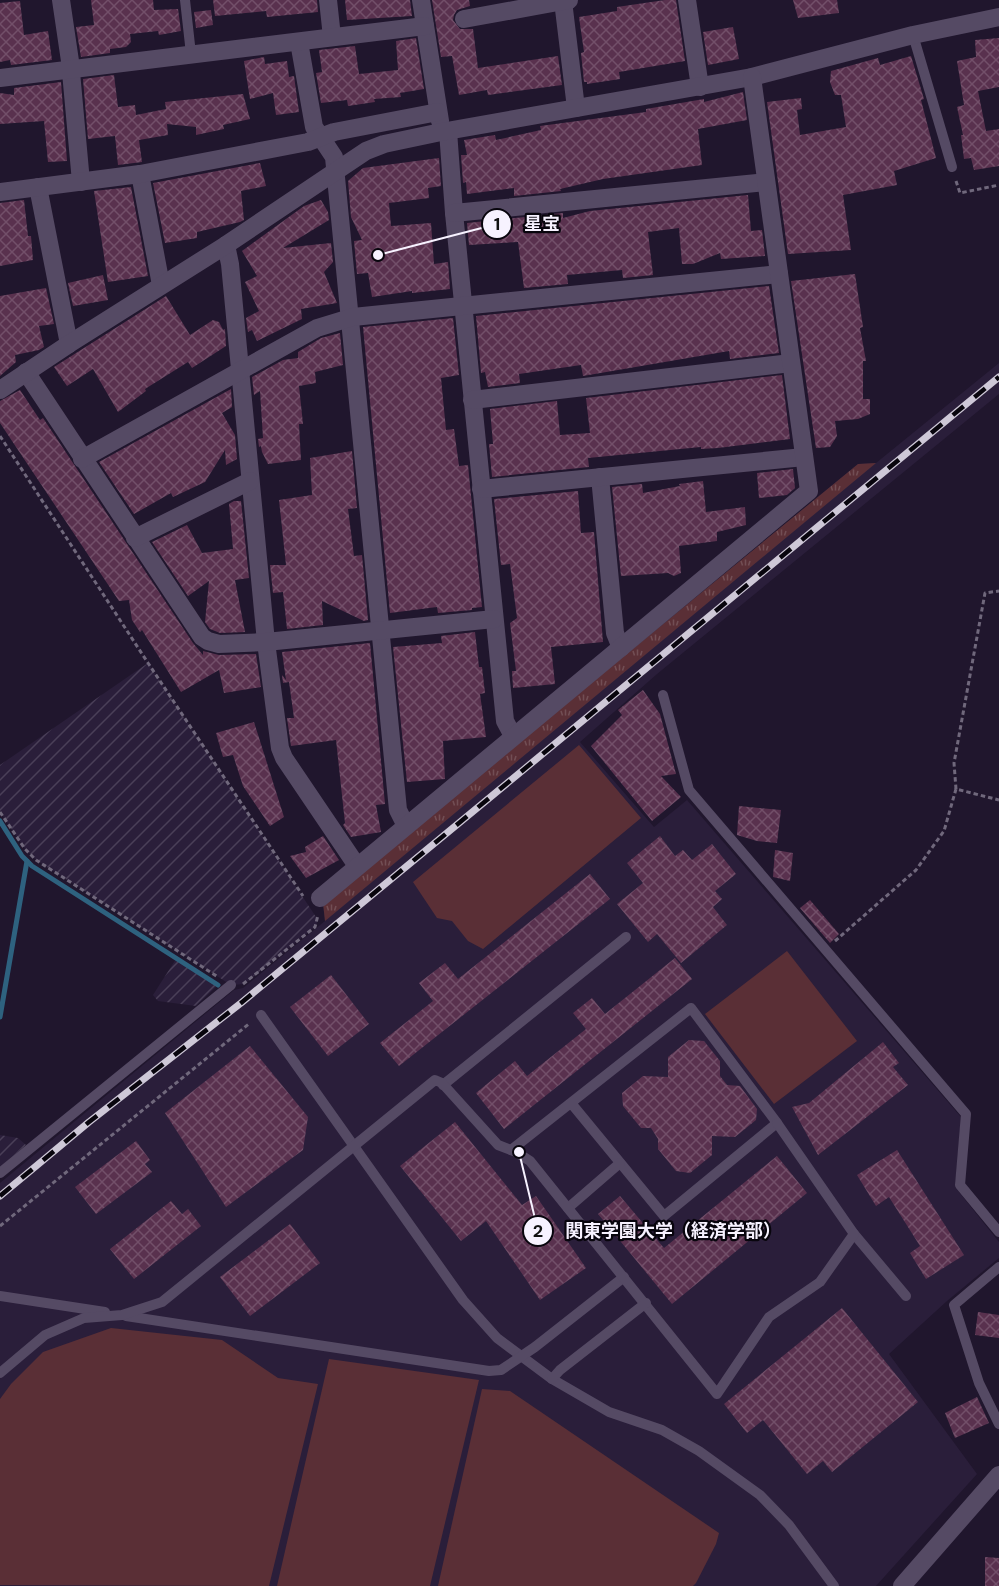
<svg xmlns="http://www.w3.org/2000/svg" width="999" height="1586" viewBox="0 0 999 1586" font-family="'DM Sans','Noto Sans JP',sans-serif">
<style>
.built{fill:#2a1e3a}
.industrial{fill:url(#industrial-furrows)}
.grass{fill:url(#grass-tufts)}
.garden{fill:#5a2f36}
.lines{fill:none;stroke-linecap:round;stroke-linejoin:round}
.stream{stroke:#2e627f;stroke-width:5}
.building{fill:url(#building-cross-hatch)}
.path{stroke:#70687c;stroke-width:3;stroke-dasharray:4.5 3;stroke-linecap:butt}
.service{stroke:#554a64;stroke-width:10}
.minor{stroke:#554a64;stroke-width:18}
.tertiary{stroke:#554a64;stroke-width:18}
.rail-casing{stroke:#cec8d7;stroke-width:7}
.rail{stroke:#08050d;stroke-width:4.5;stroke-dasharray:14;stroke-linecap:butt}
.leader{fill:none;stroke:#f7f2ff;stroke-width:2}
.callout-dot{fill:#f7f2ff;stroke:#08050d;stroke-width:2}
.mark-label{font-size:18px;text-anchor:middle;font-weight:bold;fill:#111}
.callout-label{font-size:18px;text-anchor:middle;font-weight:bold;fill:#f7f2ff;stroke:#08050d;stroke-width:4.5;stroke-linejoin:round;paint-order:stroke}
</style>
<defs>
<pattern id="industrial-furrows" width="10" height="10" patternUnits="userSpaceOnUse" patternTransform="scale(1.5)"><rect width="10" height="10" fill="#2a1e3a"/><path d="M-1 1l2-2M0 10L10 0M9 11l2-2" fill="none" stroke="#4a3f58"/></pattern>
<pattern id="grass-tufts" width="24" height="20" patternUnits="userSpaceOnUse" patternTransform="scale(1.5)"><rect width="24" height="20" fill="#5a2f36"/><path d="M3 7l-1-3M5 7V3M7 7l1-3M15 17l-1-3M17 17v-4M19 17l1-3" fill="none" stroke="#724e54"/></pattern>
<pattern id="building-cross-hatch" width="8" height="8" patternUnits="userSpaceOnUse" patternTransform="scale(1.5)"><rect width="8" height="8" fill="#59314e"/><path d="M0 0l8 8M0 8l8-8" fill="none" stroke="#724f69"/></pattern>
</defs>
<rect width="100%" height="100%" fill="#20162d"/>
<!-- built -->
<path class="built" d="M999,363V394L657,674L580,742L654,827L687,800L961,1117L955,1187L999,1242V1258L947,1301L889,1354L977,1474L876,1586H0V1183L234,990L243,988L325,921L323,903L858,464L876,463Z"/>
<!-- industrial -->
<g class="industrial">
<path d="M148,663L318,920L315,927L244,984L231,985L36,860L25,849L0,812V765Z"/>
<path d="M176,959L218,985L196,1006L158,1001L153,995Z"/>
<path d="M0,1135L18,1138L26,1145L0,1167Z"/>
</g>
<!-- grass -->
<path class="grass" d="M876,463L325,921L323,903L858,464Z"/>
<!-- garden -->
<g class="garden">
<path d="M579,745L641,818L483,949L468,941L452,921L437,918L413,882Z"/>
<path d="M787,951L857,1041L774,1104L705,1014Z"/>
<path d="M111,1328L222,1340L278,1378L318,1384L269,1586L0,1585V1399L11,1384L43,1352Z"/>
<path d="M329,1359L479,1380L430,1586H277Z"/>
<path d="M482,1389L510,1391L719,1533L716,1544L696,1583L693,1586H438Z"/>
</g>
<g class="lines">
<!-- stream -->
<g class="stream">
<path d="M0,821L22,856L32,866L218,985"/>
<path d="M0,1017L27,861"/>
</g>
</g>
<!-- building -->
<g class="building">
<path d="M91,0H153L154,10L178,9L181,31L159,35L158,31L130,34L131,42L126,47L110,49V53L81,57L76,27L94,25Z"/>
<path d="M213,0H317L318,12L267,17L266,11L215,16Z"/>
<path d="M345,0H410L412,16L347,20Z"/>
<path d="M432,0H469L470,6L457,10L454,15L453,20L460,29H473L478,68L558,56L562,85L488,95L487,90L459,95L452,56L441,57Z"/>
<path d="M665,0H676L685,61L619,72L620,79L587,84V82H584L581,53L584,52L579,17L617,11V7Z"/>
<path d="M793,0H837L839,13L798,18Z"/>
<path d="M20,1L24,35L48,31L52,60L11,65L10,60L0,62V3Z"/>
<path d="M211,10L213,25L196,28L194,12Z"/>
<path d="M733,27L739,59L708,65L703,32Z"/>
<path d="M416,38L424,89L400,93L401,97L374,99L375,102L348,106L347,100L321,103L316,73L322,72L319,50L355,46L359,74L398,70L396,41Z"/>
<path d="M999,38V87L978,91L986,131L999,129V166L974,170L971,158L964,159L961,135H963L957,107L964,105L957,61L976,57L975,40Z"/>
<path d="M911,56L924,99L921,100L936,158L894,171L897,185L843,195L851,250L788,254L767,102L801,98L802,109L797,110L800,135L846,127L841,95H835L830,82L831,71L878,58L880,65Z"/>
<path d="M264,57L265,64L287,61L289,77L294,76L299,112L276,115L273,93L250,99L244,61Z"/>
<path d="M114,75L118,107L135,105L136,115L166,109L165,102L243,94L250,119L223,125L224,129L196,135V127L167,124L168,135L139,140L142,162L118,165L115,136L88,139L83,79Z"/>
<path d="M61,82L67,161L48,162L44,121L0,124V93L14,95V88Z"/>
<path d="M743,92L747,120L698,129L702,165L603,179L560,189L561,191L514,196V188L467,194L466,182L463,183L461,155H467L464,140L495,135L496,140L541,130L540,126L646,112V109L704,99V102Z"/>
<path d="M439,158L441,186L428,188L429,198L389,203L391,226L431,223L434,264L448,262L450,289L412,293V291L372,297L368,273L357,274L354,241L362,240L351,217L348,181L363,168Z"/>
<path d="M260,163L266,186L241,191L244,220L240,222L197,232V238L165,243L153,183Z"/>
<path d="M131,187L148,276L108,282L94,191Z"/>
<path d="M748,195L751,231L762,230L765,256L721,259L720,253L693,264H682L679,228L648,232L653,275L623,278L622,270L567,275L568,284L524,288L518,242L469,245L467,223L563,213V218L590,211Z"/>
<path d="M24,200L28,236H31L33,260L0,266V203Z"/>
<path d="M321,200L328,212L329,220L283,248L331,243L333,262L324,272L337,303L301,309L302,319L257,341L252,330L248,332L246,318L259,311L245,282L257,276L242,251L304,206Z"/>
<path d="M855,274L863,327L860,328L866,361H863V399H870V414L858,419L835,421L837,436L830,447L816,448L791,281Z"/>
<path d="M103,275L108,300L73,306L68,283Z"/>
<path d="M769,286L779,353L730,359L729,351L583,376L581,365L519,374L520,383L488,387L485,372L481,373L476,316Z"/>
<path d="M46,288L54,324L39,326L44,347L39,350L15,355L16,362L0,376V296Z"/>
<path d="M166,296L190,335L213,320L219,322L223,330L225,329L226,346L192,368L188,362L145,389L146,391L118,412L93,369L67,386L54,367Z"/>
<path d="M453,318L459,375L441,378L446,430L454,429L459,466L468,465L482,607L472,608V610L438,613L437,607L390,613L363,327Z"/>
<path d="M340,333L343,365L315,372L316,383L299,386L303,424H299L301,460L268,464L262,452L261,446L259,447L258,439L263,438L260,391L254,395L252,377L283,360L298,358V352L321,338Z"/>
<path d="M782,375L790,439L718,448L701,449V447L588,458L589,467L492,477L489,444H493L490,409L557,401L560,435L590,433L586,398Z"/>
<path d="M231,389L232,407L222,413L235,435L237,459L226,465L225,450L205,482L173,497L171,493L134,514L99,462Z"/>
<path d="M20,390L40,420L43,418L193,643L203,655V651L219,655L256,654L261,687L224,693L219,670L181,692L142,630L140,632L132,620L129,600L119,601L0,423V401Z"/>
<path d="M352,451L357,508L348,509L354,556L362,555L368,620L364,621L322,601L323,625L287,629L283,592L273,593L270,565H286L279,500L312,495L310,458Z"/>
<path d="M793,469L795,488L787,495L759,498L757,473Z"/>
<path d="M703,481L706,512L745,507L746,525L717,532V541L679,546L681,573L674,576L668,573L621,576L612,487L642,484L643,493L680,486L679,484Z"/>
<path d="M578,491L581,533L594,532L603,642L551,647L555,684L513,688L512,671H516L510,623L517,618L510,564L501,565L494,499Z"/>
<path d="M234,501H241L249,578L235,580L245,632L220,633L210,629L205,622L209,581L188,596L152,542L187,525L202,553L233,549L229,504Z"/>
<path d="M475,632L479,667H482L485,693L480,694L486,737L443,741L445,779L407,782L393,647L442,643L441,636Z"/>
<path d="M370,643L385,804L376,805L381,832L351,837L343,825L345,823L336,740L291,746L287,718H294L289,682L283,683L282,675L286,680L282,652Z"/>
<path d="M643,690L660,714L676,774L661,776L681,797L652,821L591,746L622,715L618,710Z"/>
<path d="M254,722L284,817L270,826L243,786L233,755L223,757L216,733Z"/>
<path d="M739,806L781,810L777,843L757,841L737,835Z"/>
<path d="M323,836L339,860L306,878L290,856L306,852L305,847Z"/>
<path d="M660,836L675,856L683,850L692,860L712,844L736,874L715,891L722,899L713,907L727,925L681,963L657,934L648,942L617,904L643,883L627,863Z"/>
<path d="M775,850L793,853L790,881L773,877Z"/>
<path d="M590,874L610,899L399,1066L380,1043L433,1001L419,983L445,963L458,979Z"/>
<path d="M810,900L839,934L830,943L800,908Z"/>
<path d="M675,958L692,979L504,1129L476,1093L515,1061L527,1076L586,1029L573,1013L592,998L605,1014Z"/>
<path d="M331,975L369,1024L328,1056L290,1007Z"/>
<path d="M689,1040L704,1041L720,1061V1076L727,1085L740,1086L757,1109L756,1120L735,1137L712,1136V1155L690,1173L676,1171L658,1149V1139L651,1128H641L623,1106L622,1093L643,1076L668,1077V1057Z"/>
<path d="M883,1042L899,1063L893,1067L908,1085L818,1155L792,1107L809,1103Z"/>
<path d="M250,1046L308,1117L303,1150L226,1207L165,1113Z"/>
<path d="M455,1122L522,1205L536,1196L586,1268L540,1300L486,1221L461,1241L400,1166Z"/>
<path d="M136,1141L150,1160L145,1164L152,1172L96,1214L75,1187Z"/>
<path d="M897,1150L964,1255L926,1279L910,1253L920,1246L889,1197L876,1206L857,1175Z"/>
<path d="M777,1156L807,1193L672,1304L598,1214L620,1196L664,1248Z"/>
<path d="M171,1201L182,1214L188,1209L201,1226L134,1279L110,1249Z"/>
<path d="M290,1224L320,1263L250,1316L220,1277Z"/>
<path d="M842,1308L918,1402L832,1472L823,1461L807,1474L763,1420L747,1433L724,1404Z"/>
<path d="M978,1312L999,1315V1338L975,1335Z"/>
<path d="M977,1397L989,1423L955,1438L945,1413Z"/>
<path d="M985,1557L999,1558V1586H985Z"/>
</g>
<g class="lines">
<!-- path -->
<g class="path">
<path d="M956,181L960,193L999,185"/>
<path d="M0,436L148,663L303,896"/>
<path d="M956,789L954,763L985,593L999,591"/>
<path d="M0,812L25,849L36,860L218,977"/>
<path d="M835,941L916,870L944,831L956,789L999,800"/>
<path d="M243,984L315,927L318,915"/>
<path d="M0,1226L250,1023"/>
</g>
<!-- service -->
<g class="service">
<path d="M185,0L191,54"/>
<path d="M913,35L952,167"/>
<path d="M663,695L689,790L966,1114L960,1185L999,1232"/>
<path d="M261,1015L463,1300L497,1338L552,1379L609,1412L662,1430L699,1451L760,1495L789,1525L834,1586"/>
<path d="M443,1085L626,937"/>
<path d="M511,1150L691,1008L777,1123L664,1216L571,1103"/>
<path d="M0,1173L231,985"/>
<path d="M568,1208L620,1163"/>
<path d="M854,1234L906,1296"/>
<path d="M999,1267L954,1305L979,1383L999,1424"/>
<path d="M0,1296L105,1312"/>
<path d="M126,1316L489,1371L501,1370L535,1347L624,1277"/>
<path d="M0,1373L45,1335L84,1318L122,1315L162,1302L435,1080L442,1083L498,1145L516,1152L530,1161L717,1394L769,1317L820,1282L854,1234L777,1123"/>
<path d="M552,1379L560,1370L646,1303"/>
</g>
<!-- minor -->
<g class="minor">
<path d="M61,0L70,61L81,182"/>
<path d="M328,0L332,37"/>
<path d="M421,0L440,121"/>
<path d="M687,0L700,87"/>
<path d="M563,1L576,108"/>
<path d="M464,19L569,0"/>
<path d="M299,42L314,127L334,157L398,810L406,826"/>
<path d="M0,78L425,26"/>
<path d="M448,131L454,213L505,721L513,736"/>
<path d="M140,174L161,285"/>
<path d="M38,187L69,344"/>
<path d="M0,192L140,174L308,142L334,132L438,112"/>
<path d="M454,213L766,182"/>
<path d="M226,245L230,264L266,642L280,748L284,758L357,866"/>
<path d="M26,372L202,637L208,641L219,644L266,642L494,619"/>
<path d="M0,390L69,344L226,245L366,151L384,144L441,132L752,77L913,35L999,17"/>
<path d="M472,400L791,363"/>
<path d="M82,459L317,328L353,317L779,274"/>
<path d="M600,477L615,633L621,648"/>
<path d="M481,489L804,457"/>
<path d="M135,538L250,481"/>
<path d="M320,898L809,491L752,77"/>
</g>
<!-- tertiary -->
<path class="tertiary" d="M902,1586L999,1475"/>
<!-- rail casing -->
<g class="rail-casing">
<path id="rail" d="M0,1196L89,1122L241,1003L999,377"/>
</g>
<!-- rail -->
<use href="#rail" class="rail"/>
</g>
<!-- callouts -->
<path class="leader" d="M378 255L497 224M519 1152L538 1231"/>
<g class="callout-dot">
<circle cx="378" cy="255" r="6"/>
<circle cx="519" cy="1152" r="6"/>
<circle cx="497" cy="224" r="15"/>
<circle cx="538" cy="1231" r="15"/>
</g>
<g class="mark-label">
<text x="497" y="230">1</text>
<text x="538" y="1237">2</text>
</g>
<g class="callout-label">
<text x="542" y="230">星宝</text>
<text x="673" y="1237">関東学園大学（経済学部）</text>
</g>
</svg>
